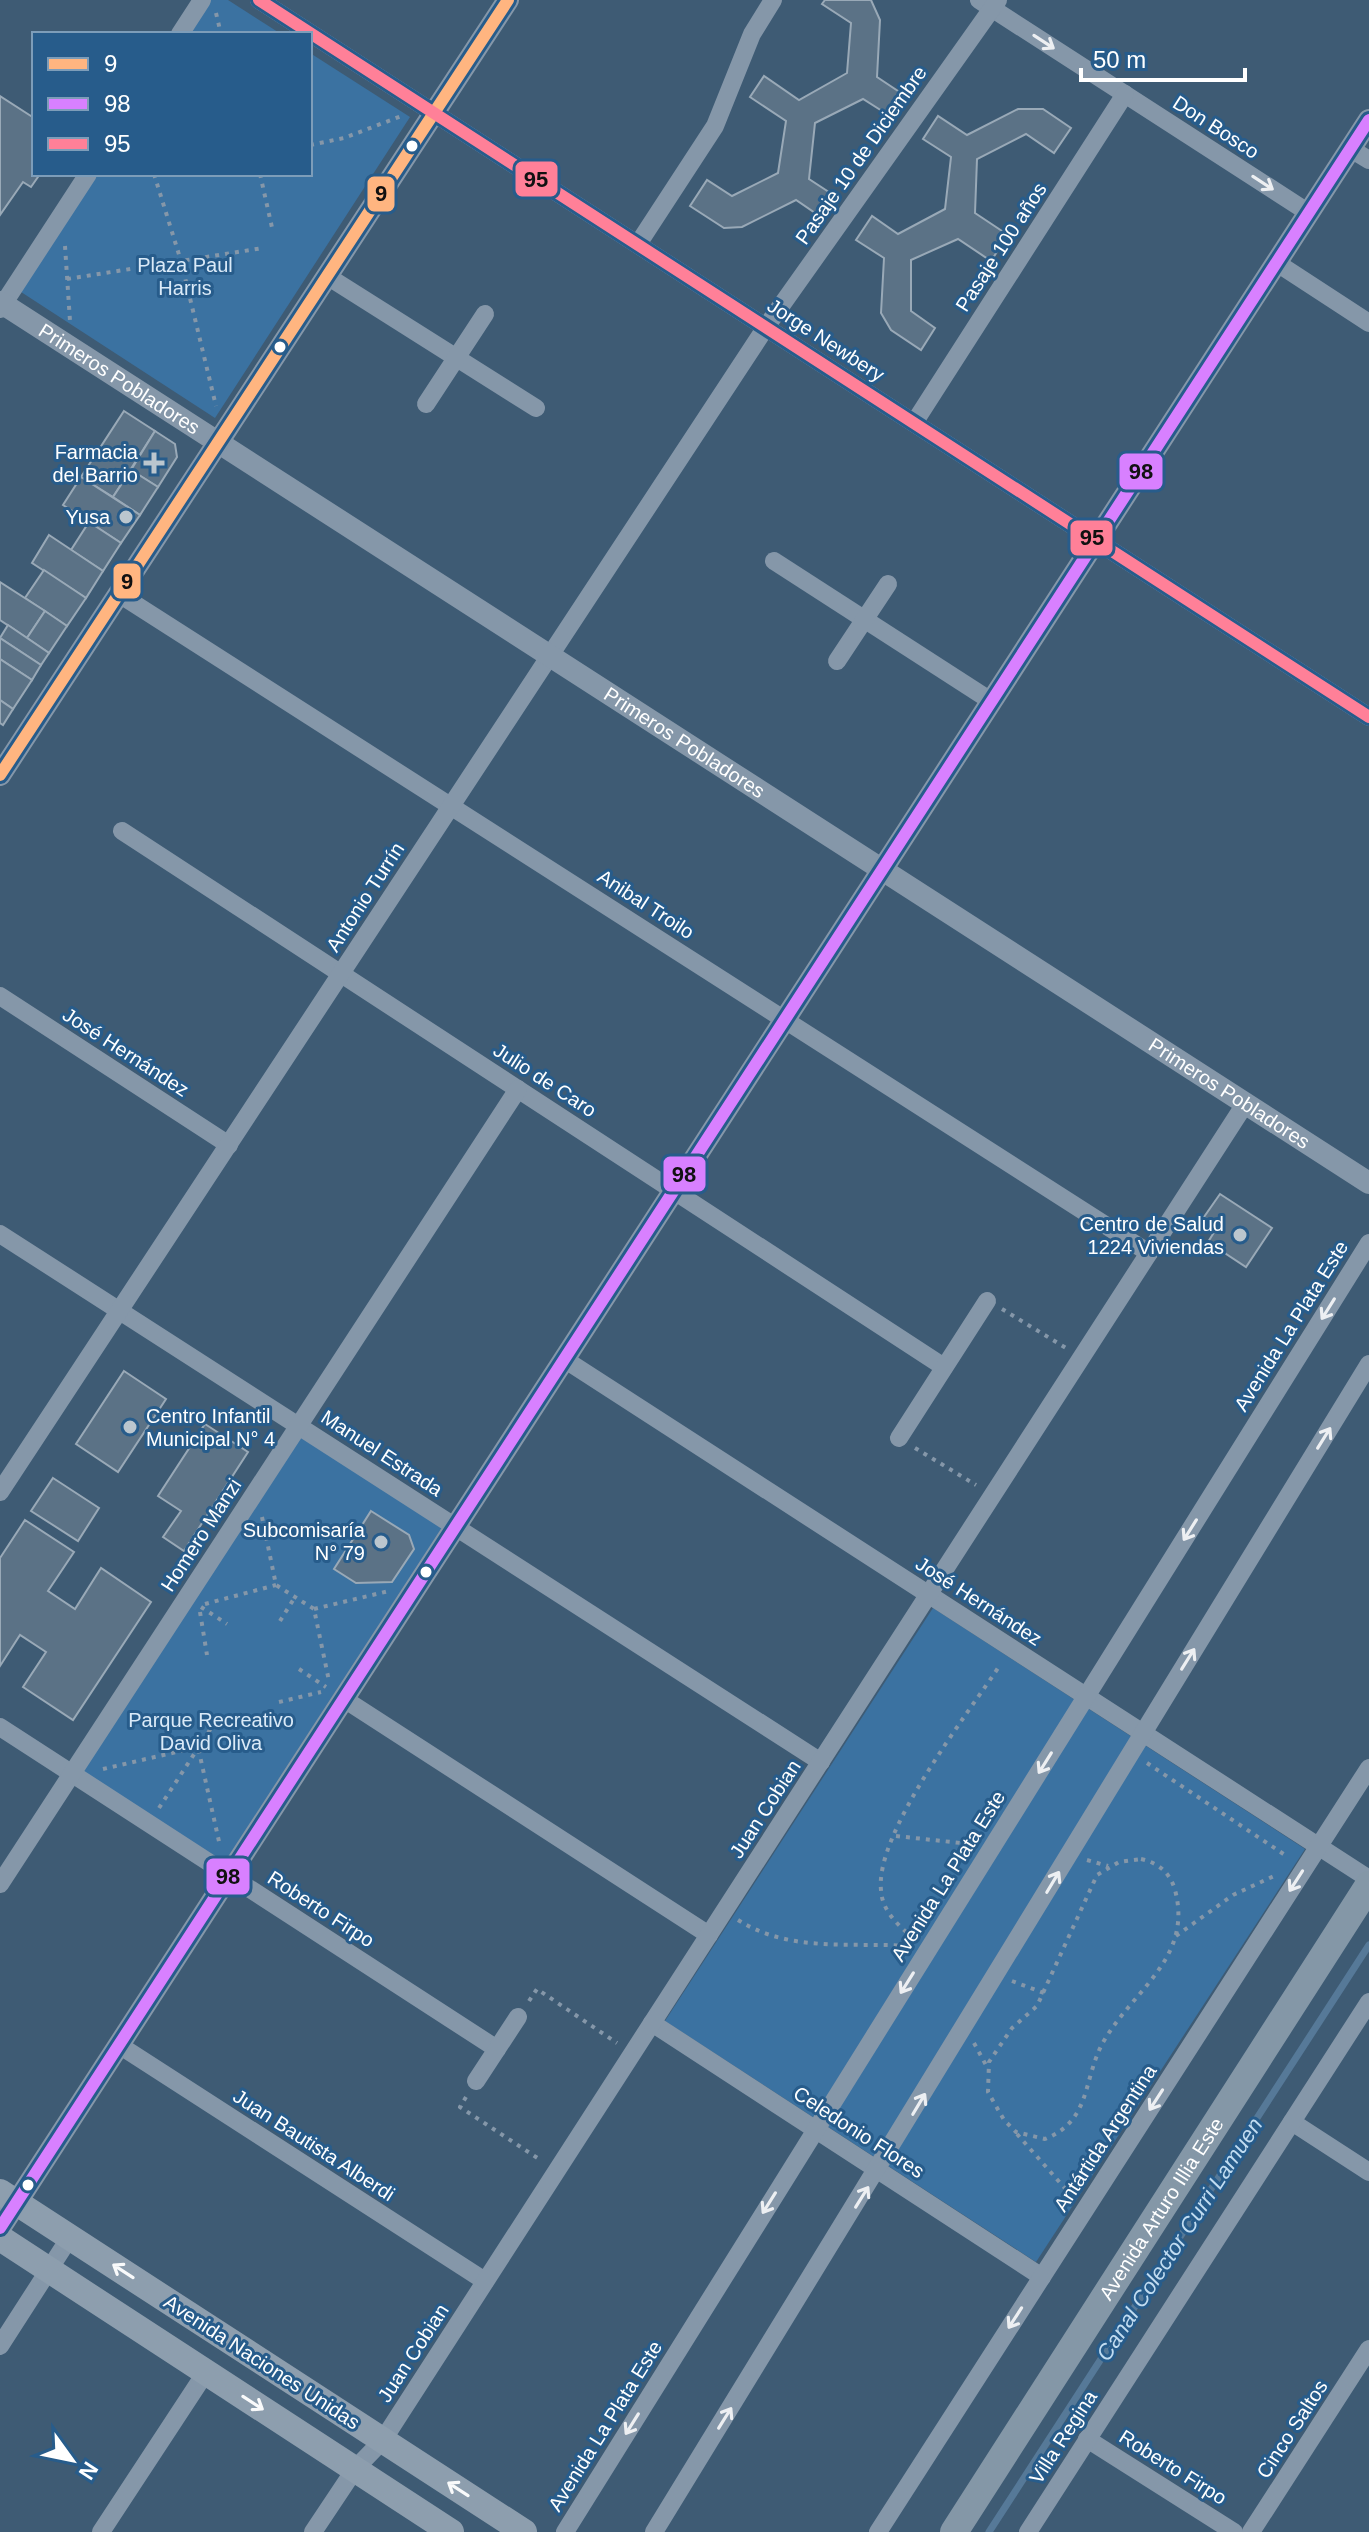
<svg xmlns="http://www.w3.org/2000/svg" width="1369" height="2532" viewBox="0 0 1369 2532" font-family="Arial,sans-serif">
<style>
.green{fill:#3b72a1}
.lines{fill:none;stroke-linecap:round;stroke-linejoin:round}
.stream{stroke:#567998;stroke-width:7}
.building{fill:#5b7286;stroke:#99a9b7;stroke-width:2}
.path{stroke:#8597a9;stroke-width:4;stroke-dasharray:4 6;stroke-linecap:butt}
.minor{stroke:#8597a9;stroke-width:18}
.tertiary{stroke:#8597a9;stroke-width:22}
.secondary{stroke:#8d9eae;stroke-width:26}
.primary{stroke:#8497a7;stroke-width:28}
.bus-1-casing{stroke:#275c8b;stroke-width:18}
.bus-2-casing{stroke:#275c8b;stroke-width:18}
.bus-3-casing{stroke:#275c8b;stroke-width:18}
.bus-1{stroke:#ffb580;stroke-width:12}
.bus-2{stroke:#d880ff;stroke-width:12}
.bus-3{stroke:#ff8098;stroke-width:12}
.oneway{stroke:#edeff2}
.oneway2{stroke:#f9fafb}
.bus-dot{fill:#fff;stroke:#275c8b;stroke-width:3}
.poi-dot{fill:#bbc6ce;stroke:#275c8b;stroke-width:3}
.labels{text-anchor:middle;stroke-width:6;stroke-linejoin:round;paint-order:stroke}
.street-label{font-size:20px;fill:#fff;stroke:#275c8b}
.park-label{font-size:20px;fill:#daeaf8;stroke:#275c8b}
.poi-label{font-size:20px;fill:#fff;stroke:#275c8b;text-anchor:end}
.water-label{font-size:22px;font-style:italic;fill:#c1dcf1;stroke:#275c8b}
.line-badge{stroke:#275c8b;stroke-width:3}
.pale-badge-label{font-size:22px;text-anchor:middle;font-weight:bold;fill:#111}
</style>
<rect width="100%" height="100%" fill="#3e5b74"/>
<!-- green -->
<g class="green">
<path d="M206,0H228L281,34H184Z"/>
<path d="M310,53L410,117L215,418L18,290L93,174H310Z"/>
<path d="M299,1425L456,1526L229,1875L72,1773Z"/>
<path d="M933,1608L1305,1849L1036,2262L665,2021Z"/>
</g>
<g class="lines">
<!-- stream -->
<path class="stream" d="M989,2532L1369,1945"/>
</g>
<!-- building -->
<g class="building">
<path d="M825,0H871L880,20L877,77L907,97L893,118L863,99L815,123L809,179L838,198L824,219L796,200L742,227L724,228L690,206L707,180L732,196L778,173L786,121L750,97L764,76L799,100L847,73L851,23L822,4Z"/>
<path d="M0,96L34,118V174H40L31,187L23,182L0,215Z"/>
<path d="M1018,109H1043L1071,128L1054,153L1026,134L977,159L975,213L1008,235L991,261L958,239L911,260V311L935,328L921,350L891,330L881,313L884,258L856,240L872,216L898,234L945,209L951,157L923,139L938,116L967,135Z"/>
<path d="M124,411L155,431L113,497L81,477Z"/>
<path d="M155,431L175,444L177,457L158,487L131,470Z"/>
<path d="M131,470L158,487L140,515L113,497Z"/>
<path d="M81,477L140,515L121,543L63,505Z"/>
<path d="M89,522L121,543L103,571L71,550Z"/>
<path d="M49,535L103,571L86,598L32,563Z"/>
<path d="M44,570L86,598L67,626L25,598Z"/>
<path d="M0,582L45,611L27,638L0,620Z"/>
<path d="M45,611L67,626L49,653L27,638Z"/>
<path d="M8,625L49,653L41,665L0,638Z"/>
<path d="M0,638L41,665L32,680L0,659Z"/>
<path d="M0,659L32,680L13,709L0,700Z"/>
<path d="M0,700L13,709L3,725L0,723Z"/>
<path d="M1220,1194L1272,1228L1246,1267L1208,1242L1218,1226L1204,1217Z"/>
<path d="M124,1371L166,1399L118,1472L76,1444Z"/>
<path d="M205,1424L248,1452L184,1551L163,1537L181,1511L158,1496Z"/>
<path d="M53,1478L99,1508L78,1541L31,1511Z"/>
<path d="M371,1511L409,1535L414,1549L392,1582L356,1583L334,1569Z"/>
<path d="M25,1520L74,1552L48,1591L75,1609L101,1568L151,1602L73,1720L23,1687L46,1652L20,1635L0,1666V1558Z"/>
</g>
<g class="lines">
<!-- path -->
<g class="path">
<path d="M216,13L221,34"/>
<path d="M310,145L344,138L404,115"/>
<path d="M154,174L181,261L216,406"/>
<path d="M260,174L273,232"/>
<path d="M65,246L70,321"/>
<path d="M67,279L263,248"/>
<path d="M1002,1309L1066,1348"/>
<path d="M915,1448L976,1485"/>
<path d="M262,1517L276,1585L314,1609L329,1681"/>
<path d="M205,1604L276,1585"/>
<path d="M201,1607L227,1624"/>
<path d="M314,1609L389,1591"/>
<path d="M200,1612L207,1655"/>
<path d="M280,1621L295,1597"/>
<path d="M299,1669L326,1687"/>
<path d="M279,1702L321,1692"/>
<path d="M1147,1763L1288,1857"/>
<path d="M103,1769L198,1747L220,1846"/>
<path d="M159,1808L217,1719"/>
<path d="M896,1836L970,1844"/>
<path d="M1141,1859C1159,1863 1170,1873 1175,1890C1193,1957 1135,1989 1105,2039C1082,2077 1093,2120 1045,2139L1016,2132L1004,2120L988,2092L989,2062L1012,2028L1037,2006L1097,1875L1119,1862Z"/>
<path d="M1087,1860L1108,1866"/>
<path d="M738,1920C790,1953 851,1942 909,1946"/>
<path d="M1176,1936L1233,1895L1274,1876"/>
<path d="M914,1939C898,1925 882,1911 881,1890C875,1832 968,1714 1000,1665"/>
<path d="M1012,1981L1044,1993"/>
<path d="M529,2001L537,1989L617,2043"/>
<path d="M974,2043L987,2067"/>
<path d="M466,2097L460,2107L542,2161"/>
<path d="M1017,2134L1070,2194"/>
</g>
<!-- minor -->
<g class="minor">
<path d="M259,0L1369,717"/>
<path d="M979,0L1309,213"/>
<path d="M180,34L202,0"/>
<path d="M1351,149L1369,160"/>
<path d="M638,244L715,126L752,34L773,0"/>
<path d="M1277,263L1369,323"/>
<path d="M327,276L536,408"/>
<path d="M0,309L88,174"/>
<path d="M426,404L485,314"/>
<path d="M914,423L1125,94"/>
<path d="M774,561L991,701"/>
<path d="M119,594L1149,1253"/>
<path d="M837,661L888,584"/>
<path d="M122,831L944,1367"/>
<path d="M0,996L229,1145"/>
<path d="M0,1234L821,1762"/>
<path d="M564,1359L1369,1879"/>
<path d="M899,1438L987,1301"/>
<path d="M0,1492L766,327L998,0"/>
<path d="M344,1699L709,1935"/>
<path d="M0,1727L497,2049"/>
<path d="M0,1884L518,1089"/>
<path d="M652,2023L1042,2277"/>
<path d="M119,2045L485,2281"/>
<path d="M476,2081L518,2017"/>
<path d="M1292,2122L1369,2172"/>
<path d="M0,2346L70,2237"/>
<path d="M1087,2439L1234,2532"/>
<path d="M101,2532L206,2372"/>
<path d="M313,2532L355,2469L383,2440L1245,1104"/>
<path d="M565,2532L1369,1243"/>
<path d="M654,2532L1369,1364"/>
<path d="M878,2532L1369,1768"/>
<path d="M1028,2532L1369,2002"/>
<path d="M1251,2532L1369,2349"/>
</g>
<!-- tertiary -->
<g class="tertiary">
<path id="s1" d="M0,302L1369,1183"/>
<path d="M0,775L508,0"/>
<path d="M0,2228L1369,120"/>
</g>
<!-- secondary -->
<g class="secondary">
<path d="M0,2192L524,2532"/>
<path d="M0,2238L451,2532"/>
</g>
<!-- primary -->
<path class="primary" id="s2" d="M954,2532L1369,1885"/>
<!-- bus-1 casing -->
<g class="bus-1-casing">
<path id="bus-1" d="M0,775L508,0"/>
</g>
<!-- bus-2 casing -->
<g class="bus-2-casing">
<path id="bus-2" d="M0,2228L1369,120"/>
</g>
<!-- bus-3 casing -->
<g class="bus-3-casing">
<path id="bus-3" d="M259,0L1369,717"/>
</g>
<!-- bus-1 -->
<use href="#bus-1" class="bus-1"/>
<!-- bus-2 -->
<use href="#bus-2" class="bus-2"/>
<!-- bus-3 -->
<use href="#bus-3" class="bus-3"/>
</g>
<!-- one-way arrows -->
<defs><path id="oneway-shaft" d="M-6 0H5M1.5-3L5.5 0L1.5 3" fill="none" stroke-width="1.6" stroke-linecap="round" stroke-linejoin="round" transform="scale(2)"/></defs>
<g class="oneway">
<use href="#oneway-shaft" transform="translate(1044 42) rotate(33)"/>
<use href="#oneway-shaft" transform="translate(1263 183) rotate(33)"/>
<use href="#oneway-shaft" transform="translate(1328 1309) rotate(122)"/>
<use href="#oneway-shaft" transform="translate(1324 1438) rotate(-58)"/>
<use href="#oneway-shaft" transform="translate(1190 1530) rotate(122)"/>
<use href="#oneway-shaft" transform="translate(1188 1659) rotate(-58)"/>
<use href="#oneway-shaft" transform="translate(1045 1763) rotate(122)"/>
<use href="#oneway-shaft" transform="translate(1296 1881) rotate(123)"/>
<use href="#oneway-shaft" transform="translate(1053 1882) rotate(-59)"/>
<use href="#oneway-shaft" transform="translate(907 1983) rotate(122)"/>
<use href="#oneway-shaft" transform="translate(1156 2100) rotate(123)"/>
<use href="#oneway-shaft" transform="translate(919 2104) rotate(-59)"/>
<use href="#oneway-shaft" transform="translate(862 2197) rotate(-58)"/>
<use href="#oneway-shaft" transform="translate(769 2203) rotate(122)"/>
<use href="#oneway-shaft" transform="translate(1015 2318) rotate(123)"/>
<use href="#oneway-shaft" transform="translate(725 2418) rotate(-58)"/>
<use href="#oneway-shaft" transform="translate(632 2424) rotate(122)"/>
</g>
<g class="oneway2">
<use href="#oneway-shaft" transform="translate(123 2271) rotate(-147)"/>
<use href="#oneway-shaft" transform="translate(253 2403) rotate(33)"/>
<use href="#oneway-shaft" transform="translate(458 2489) rotate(-147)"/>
</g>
<!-- markers -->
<g class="bus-dot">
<circle cx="412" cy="146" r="7"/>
<circle cx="280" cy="347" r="7"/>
<circle cx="426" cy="1572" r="7"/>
<circle cx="28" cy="2185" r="7"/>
</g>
<g class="poi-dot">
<path d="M150 451h8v8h8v8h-8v8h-8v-8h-8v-8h8z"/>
<circle cx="126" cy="517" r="8"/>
<circle cx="1240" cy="1235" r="8"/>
<circle cx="130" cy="1427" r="8"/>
<circle cx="381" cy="1542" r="8"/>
</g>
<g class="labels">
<!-- street labels -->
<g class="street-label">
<text transform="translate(1216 127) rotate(33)" y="7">Don Bosco</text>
<text transform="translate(861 155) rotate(-55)" y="7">Pasaje 10 de Diciembre</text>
<text transform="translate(1001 247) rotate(-57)" y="7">Pasaje 100 años</text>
<text transform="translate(826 340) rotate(33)" y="7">Jorge Newbery</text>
<text dy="7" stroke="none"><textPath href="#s1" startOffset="142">Primeros Pobladores</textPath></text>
<text dy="7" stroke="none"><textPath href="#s1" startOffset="814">Primeros Pobladores</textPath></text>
<text transform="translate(365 897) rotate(-57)" y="7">Antonio Turrín</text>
<text transform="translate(646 904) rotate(33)" y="7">Anibal Troilo</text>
<text transform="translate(126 1052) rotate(33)" y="7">José Hernández</text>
<text transform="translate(545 1080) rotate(33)" y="7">Julio de Caro</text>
<text dy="7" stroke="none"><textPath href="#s1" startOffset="1462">Primeros Pobladores</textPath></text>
<text transform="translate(1291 1326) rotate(-58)" y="7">Avenida La Plata Este</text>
<text transform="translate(382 1453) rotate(33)" y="7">Manuel Estrada</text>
<text transform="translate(201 1535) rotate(-57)" y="7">Homero Manzi</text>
<text transform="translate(979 1601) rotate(33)" y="7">José Hernández</text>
<text transform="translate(765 1809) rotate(-57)" y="7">Juan Cobian</text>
<text transform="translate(948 1876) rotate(-58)" y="7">Avenida La Plata Este</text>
<text transform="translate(321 1909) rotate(33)" y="7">Roberto Firpo</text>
<text transform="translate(859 2132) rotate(33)" y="7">Celedonio Flores</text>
<text transform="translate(1105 2138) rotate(-57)" y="7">Antártida Argentina</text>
<text transform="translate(314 2145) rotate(33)" y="7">Juan Bautista Alberdi</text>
<text dy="7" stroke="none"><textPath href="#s2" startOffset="384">Avenida Arturo Illia Este</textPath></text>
<text transform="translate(413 2353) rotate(-57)" y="7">Juan Cobian</text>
<text transform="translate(262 2362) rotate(33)" y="7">Avenida Naciones Unidas</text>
<text transform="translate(605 2426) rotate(-58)" y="7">Avenida La Plata Este</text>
<text transform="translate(1292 2429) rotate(-57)" y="7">Cinco Saltos</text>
<text transform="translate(1063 2437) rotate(-57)" y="7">Villa Regina</text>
<text transform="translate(1173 2467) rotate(32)" y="7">Roberto Firpo</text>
</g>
<!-- park labels -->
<g class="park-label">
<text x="185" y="272">Plaza Paul<tspan x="185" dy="23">Harris</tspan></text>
<text x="211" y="1727">Parque Recreativo<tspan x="211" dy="23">David Oliva</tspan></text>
</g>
<!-- poi labels -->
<g class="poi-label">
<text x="138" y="459">Farmacia<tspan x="138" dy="23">del Barrio</tspan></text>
<text x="110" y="524">Yusa</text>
<text x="1224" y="1231">Centro de Salud<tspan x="1224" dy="23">1224 Viviendas</tspan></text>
<text x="146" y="1423" text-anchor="start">Centro Infantil<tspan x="146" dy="23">Municipal N° 4</tspan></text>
<text x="365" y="1537">Subcomisaría<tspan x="365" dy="23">N° 79</tspan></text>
</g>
<!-- water labels -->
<g class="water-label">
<text transform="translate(1179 2239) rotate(-57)" y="8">Canal Colector Curri Lamuen</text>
</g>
</g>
<g class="line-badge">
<rect x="514" y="160" width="45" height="38" rx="8" fill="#ff8098"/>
<rect x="366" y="175" width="30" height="38" rx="8" fill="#ffb580"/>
<rect x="1118" y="452" width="46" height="39" rx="8" fill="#d880ff"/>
<rect x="1069" y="519" width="45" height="38" rx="8" fill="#ff8098"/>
<rect x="112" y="562" width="30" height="38" rx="8" fill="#ffb580"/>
<rect x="662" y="1155" width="45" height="38" rx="8" fill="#d880ff"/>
<rect x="205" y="1857" width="46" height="39" rx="8" fill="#d880ff"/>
</g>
<g class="pale-badge-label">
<text x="536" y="187">95</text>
<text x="381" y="201">9</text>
<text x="1141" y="479">98</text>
<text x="1092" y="545">95</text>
<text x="127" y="589">9</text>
<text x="684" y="1182">98</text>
<text x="228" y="1884">98</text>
</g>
<!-- legend -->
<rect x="32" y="32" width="280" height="144" fill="#275c8b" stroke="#7d9db9" stroke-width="2"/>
<rect x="48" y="58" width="40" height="12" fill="#ffb580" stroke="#7d9db9" stroke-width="2"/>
<text x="104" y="72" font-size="24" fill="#ffffff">9</text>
<rect x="48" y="98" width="40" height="12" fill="#d880ff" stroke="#7d9db9" stroke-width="2"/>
<text x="104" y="112" font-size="24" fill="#ffffff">98</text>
<rect x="48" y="138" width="40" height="12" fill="#ff8098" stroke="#7d9db9" stroke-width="2"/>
<text x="104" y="152" font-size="24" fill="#ffffff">95</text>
<!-- north arrow -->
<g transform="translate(72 2460) rotate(123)" stroke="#275c8b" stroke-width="6" paint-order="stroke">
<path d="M0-6L14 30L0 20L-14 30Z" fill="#ffffff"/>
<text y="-12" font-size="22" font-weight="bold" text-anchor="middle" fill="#ffffff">N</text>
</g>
<!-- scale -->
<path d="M1081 68v12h164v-12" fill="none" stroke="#ffffff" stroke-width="4"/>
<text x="1093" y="68" font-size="24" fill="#ffffff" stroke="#275c8b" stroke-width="6" paint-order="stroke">50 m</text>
</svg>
